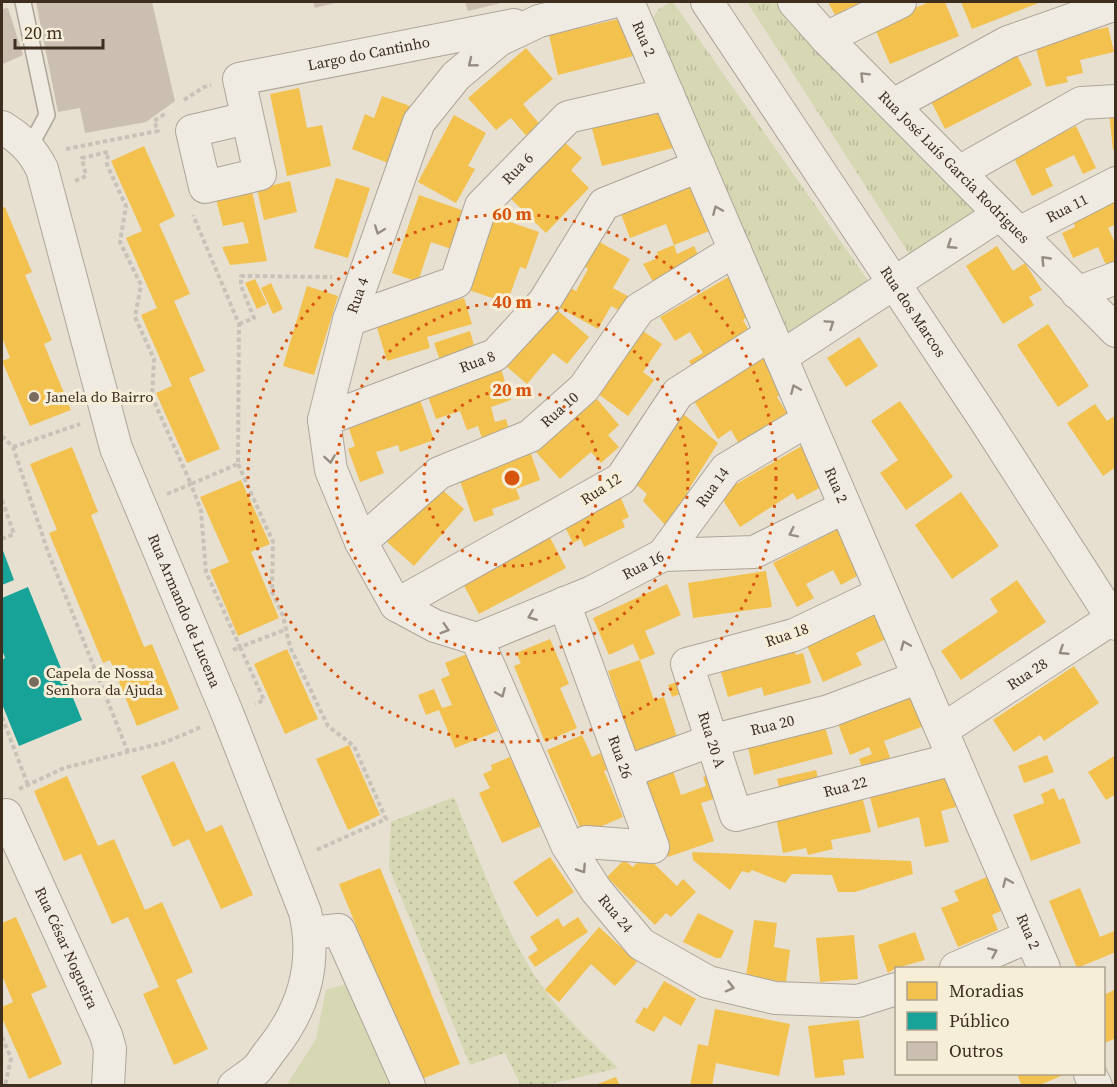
<svg xmlns="http://www.w3.org/2000/svg" width="1117" height="1087" viewBox="0 0 1117 1087" font-family="'Source Serif 4',serif">
<style>
.grass{fill:#d6d7b3}
.park{fill:url(#park-tufts)}
.garden{fill:url(#garden-dots)}
.homes{fill:#f2c14e}
.public{fill:#17a398}
.building{fill:#cbbfb2}
.lines{fill:none;stroke-linecap:round;stroke-linejoin:round}
.service-casing{stroke:#ada599;stroke-width:18}
.minor-casing{stroke:#ada599;stroke-width:34}
.path{stroke:#c8c2b9;stroke-width:4;stroke-dasharray:4.5 3;stroke-linecap:butt}
.service{stroke:#efebe3;stroke-width:15}
.minor{stroke:#efebe3;stroke-width:32}
.oneway{stroke:#968c82}
.ring{fill:none;stroke:#d7550e;stroke-width:3;stroke-dasharray:3 6}
.poi-dot{fill:#786c5e;stroke:#f7eed8;stroke-width:2}
.labels{text-anchor:middle;stroke-width:6;stroke-linejoin:round;paint-order:stroke}
.street-label{font-size:15px;fill:#3d2e20;stroke:#f7eed8}
.poi-label{font-size:15px;fill:#3d2e20;stroke:#f7eed8;text-anchor:start}
.centre{fill:#d7550e;stroke:#f7eed8;stroke-width:3}
.ring-label{font-size:18px;text-anchor:middle;font-weight:bold;fill:#d7550e;stroke:#f7eed8;stroke-width:6;stroke-linejoin:round;paint-order:stroke}
</style>
<defs>
<pattern id="park-tufts" width="24" height="20" patternUnits="userSpaceOnUse" patternTransform="scale(1.5)"><rect width="24" height="20" fill="#d6d7b3"/><path d="M3 7l-1-3M5 7V3M7 7l1-3M15 17l-1-3M17 17v-4M19 17l1-3" fill="none" stroke="#b9b99a"/></pattern>
<pattern id="garden-dots" width="8" height="8" patternUnits="userSpaceOnUse" patternTransform="scale(1.5)"><rect width="8" height="8" fill="#d6d7b3"/><path d="M2 2h.1M6 6h.1" fill="none" stroke="#b9b99a" stroke-width="1.8" stroke-linecap="round"/></pattern>
</defs>
<rect width="100%" height="100%" fill="#e7e0d1"/>
<!-- grass -->
<path class="grass" d="M345,984L352,988L390,1085L286,1086L316,1039L326,990Z"/>
<!-- park -->
<g class="park">
<path d="M671,2H673L869,282L787,337L653,17L659,9Z"/>
<path d="M747,2H787L984,212L911,257Z"/>
</g>
<!-- garden -->
<path class="garden" d="M454,797C481,863 509,947 554,1002C573,1026 597,1047 618,1068L546,1085L521,1086L505,1053L470,1065L389,868L391,822Z"/>
<!-- homes -->
<g class="homes">
<path d="M828,2H861L835,15Z"/>
<path d="M930,2H945L959,36L890,64L873,24Z"/>
<path d="M961,2H1041L972,29Z"/>
<path d="M623,18L633,56L558,75L549,35Z"/>
<path d="M1108,27L1114,52L1080,60L1083,73L1066,77L1068,82L1046,87L1035,44Z"/>
<path d="M526,48L553,79L523,104L542,127L529,139L511,118L496,130L468,98Z"/>
<path d="M1015,51L1032,85L945,129L928,95Z"/>
<path d="M299,88L307,128L322,125L331,166L287,176L270,94Z"/>
<path d="M382,96L410,106L388,163L352,149L365,114L374,118Z"/>
<path d="M663,107L673,148L602,166L591,125Z"/>
<path d="M1116,112V149L1113,150L1109,113Z"/>
<path d="M454,115L486,133L468,166L475,169L456,203L418,182Z"/>
<path d="M1076,126L1096,168L1083,174L1074,155L1045,169L1053,186L1032,196L1013,156Z"/>
<path d="M561,139L582,158L571,170L589,188L546,233L507,195Z"/>
<path d="M144,146L175,216L159,224L190,294L174,301L205,371L189,378L220,449L187,463L156,393L172,386L141,315L157,308L126,238L142,231L111,161Z"/>
<path d="M336,178L370,188L348,258L314,248Z"/>
<path d="M693,178L712,230L674,245L677,254L694,246L701,261L655,285L643,264L658,258L657,252L674,245L666,224L630,238L618,206Z"/>
<path d="M290,181L297,212L264,220L257,189Z"/>
<path d="M252,191L267,261L230,265L222,247L249,243L243,222L223,226L216,199Z"/>
<path d="M419,195L470,213L457,251L431,242L418,282L392,273Z"/>
<path d="M1116,198V224L1108,228L1116,245V261L1106,265L1098,247L1073,258L1062,233L1075,227L1072,217Z"/>
<path d="M5,207L32,272L25,275L52,340L44,344L71,410L30,426L2,361L10,358L2,337V208Z"/>
<path d="M493,216L539,232L526,269L520,267L507,303L469,290Z"/>
<path d="M596,240L630,259L613,288L635,300L627,315L611,306L598,329L558,307L569,287L576,291L588,269L582,265Z"/>
<path d="M997,246L1013,271L1025,263L1042,290L1029,297L1034,305L1003,324L966,266Z"/>
<path d="M730,276L752,314L743,320L755,341L697,375L689,361L703,353L690,332L675,341L660,317Z"/>
<path d="M255,279L267,304L257,309L245,283Z"/>
<path d="M271,283L283,309L273,314L261,288Z"/>
<path d="M307,286L338,296L314,375L283,366Z"/>
<path d="M464,298L472,324L427,337L430,348L387,361L376,324Z"/>
<path d="M556,309L589,337L567,364L553,353L527,384L507,367Z"/>
<path d="M1048,324L1089,386L1058,407L1017,345Z"/>
<path d="M470,331L477,356L442,366L434,343Z"/>
<path d="M643,331L662,344L643,372L654,380L628,416L597,393Z"/>
<path d="M859,337L878,366L846,387L827,358Z"/>
<path d="M762,354L786,391L777,397L787,413L739,444L731,430L718,439L692,398Z"/>
<path d="M501,369L511,400L491,407L495,422L506,419L510,433L483,442L478,426L467,430L460,411L436,419L427,394Z"/>
<path d="M419,397L434,440L400,452L398,445L376,452L384,473L360,482L348,449L355,446L347,423Z"/>
<path d="M597,399L619,425L608,435L619,447L601,463L591,452L560,479L536,452Z"/>
<path d="M900,401L953,477L906,510L880,473L898,460L871,421Z"/>
<path d="M1095,404L1107,421L1116,415V431L1114,433L1116,435V467L1103,476L1067,423Z"/>
<path d="M681,412L718,443L687,492L692,496L668,528L643,501L647,494L631,480Z"/>
<path d="M805,444L823,486L797,500L793,493L740,527L719,494Z"/>
<path d="M72,447L98,512L91,515L144,647L152,644L179,709L137,726L110,660L103,663L49,533L57,530L30,464Z"/>
<path d="M530,451L540,480L516,489L520,499L492,509L494,515L474,522L458,475Z"/>
<path d="M241,480L270,544L251,552L279,618L238,636L210,570L229,562L200,497Z"/>
<path d="M438,486L464,509L414,566L387,542Z"/>
<path d="M961,492L999,546L952,579L915,525Z"/>
<path d="M620,496L629,517L622,520L625,527L584,547L581,539L573,543L563,523Z"/>
<path d="M840,528L864,572L841,585L833,570L806,584L814,598L797,607L773,563Z"/>
<path d="M546,530L566,568L479,614L459,576Z"/>
<path d="M766,571L772,607L693,618L688,583Z"/>
<path d="M1017,580L1046,622L961,680L941,651L998,612L990,599Z"/>
<path d="M667,584L681,615L645,631L655,654L640,660L654,700L664,697L677,737L635,751L608,671L640,660L633,644L609,655L593,618Z"/>
<path d="M875,614L886,639L856,653L862,665L823,682L804,639L844,628Z"/>
<path d="M550,639L569,684L560,688L577,728L545,742L514,666L521,663L516,653Z"/>
<path d="M793,646L796,655L803,653L811,683L764,696L762,687L728,697L719,666Z"/>
<path d="M287,649L318,719L285,734L254,664Z"/>
<path d="M467,654L498,731L455,748L439,710L426,715L418,695L434,689L442,708L452,705L441,679L450,675L445,663Z"/>
<path d="M1074,666L1099,703L1044,741L1040,735L1014,752L993,720Z"/>
<path d="M686,679L689,691L672,697L668,685Z"/>
<path d="M911,692L924,726L884,741L891,760L863,770L859,759L872,754L869,747L850,755L837,721Z"/>
<path d="M825,727L833,754L754,775L747,743Z"/>
<path d="M582,735L592,757L608,750L615,766L604,771L623,817L583,834L547,750Z"/>
<path d="M349,745L380,815L348,830L316,759Z"/>
<path d="M1047,755L1054,772L1024,783L1018,766Z"/>
<path d="M1116,755V794L1106,800L1088,772Z"/>
<path d="M510,757L541,826L502,843L479,793L490,788L483,774L492,770L491,765Z"/>
<path d="M174,761L206,832L222,825L253,895L221,909L189,839L173,847L141,776Z"/>
<path d="M816,770L820,786L781,795L777,779Z"/>
<path d="M673,771L681,795L706,786L703,777L717,773L724,796L701,803L714,841L668,857L642,782Z"/>
<path d="M67,776L98,846L114,839L145,910L162,902L193,972L176,980L208,1049L174,1065L143,994L159,987L128,917L112,924L81,854L64,861L34,791Z"/>
<path d="M948,777L956,807L941,811L949,842L925,847L919,817L878,828L870,797Z"/>
<path d="M1054,788L1059,800L1064,798L1081,843L1031,861L1013,815L1044,803L1041,794Z"/>
<path d="M862,796L871,832L831,840L833,849L808,855L806,848L783,853L776,817Z"/>
<path d="M692,852L911,861L913,874L855,892H838L832,875L792,874L785,883L752,870L749,873L742,871L730,890L693,860Z"/>
<path d="M645,855L677,886L683,879L696,892L671,917L666,913L655,925L607,877L624,860L633,867Z"/>
<path d="M550,857L574,892L537,917L513,882Z"/>
<path d="M380,868L460,1064L419,1080L339,884Z"/>
<path d="M989,876L1003,910L992,915L998,930L958,947L941,908L959,901L954,891Z"/>
<path d="M1080,888L1100,937L1114,931L1116,952L1077,968L1049,901Z"/>
<path d="M698,913L734,931L721,958H716L683,942Z"/>
<path d="M16,917L47,987L31,994L62,1064L29,1079L2,1018V1007L13,1002L2,975V923Z"/>
<path d="M578,917L588,932L535,967L528,957L538,950L530,937L558,918L563,927Z"/>
<path d="M754,920L777,923L774,947L790,950L786,982L746,977Z"/>
<path d="M599,927L637,962L615,986L591,964L559,1002L545,990Z"/>
<path d="M915,932L925,960L896,968L888,973L878,945Z"/>
<path d="M854,935L858,979L820,982L816,938Z"/>
<path d="M664,981L696,999L681,1026L664,1016L654,1032L635,1022L644,1007L647,1009Z"/>
<path d="M1116,989V1038L1105,1043L1104,995Z"/>
<path d="M715,1009L790,1024L779,1076L716,1063L712,1086H690L698,1044L708,1046Z"/>
<path d="M859,1020L864,1058L843,1060L845,1075L815,1078L808,1026Z"/>
<path d="M1017,1074H1066L1037,1086H1022Z"/>
<path d="M616,1077L620,1086H595V1085Z"/>
</g>
<!-- public -->
<g class="public">
<path d="M2,548L14,580L2,585Z"/>
<path d="M28,587L82,720L19,746L2,704V660L5,658L2,650V598Z"/>
</g>
<!-- building -->
<g class="building">
<path d="M36,2H152L175,101L146,122L85,133L80,108L58,112Z"/>
<path d="M313,2H339L315,8Z"/>
<path d="M465,2H505L468,11Z"/>
<path d="M8,8L23,55L3,64L2,58V9Z"/>
</g>
<g class="lines">
<!-- service casing -->
<g class="service-casing">
<path id="service" d="M23,2L47,115L29,148"/>
</g>
<!-- minor casing -->
<g class="minor-casing">
<g id="minor">
<path id="s1" d="M628,2L1044,968"/>
<path id="s2" d="M707,2L985,420L1116,624"/>
<path id="s3" d="M794,2L826,38L1116,331"/>
<path d="M826,38L900,2"/>
<path d="M893,105L1008,42L1116,4"/>
<path id="s4" d="M247,118L192,131L205,187L260,174L239,79L514,25"/>
<path id="s5" d="M2,127C20,138 32,149 42,169L116,448L228,715L305,912C317,963 304,1009 271,1050C266,1056 262,1063 257,1069C250,1075 242,1080 234,1086"/>
<path d="M959,172L1081,103L1116,101"/>
<path id="s6" d="M1019,233L1116,183"/>
<path d="M1077,293L1116,278"/>
<path id="s7" d="M349,320L456,282L481,206L568,117L668,94"/>
<path d="M781,357L1000,214"/>
<path id="s8" d="M324,420L495,355L544,302L604,204L699,166"/>
<path id="s9" d="M361,542L439,473L530,436L584,388L639,309L735,250"/>
<path id="s10" d="M663,555L726,469L808,420"/>
<path id="s11" d="M882,593L794,635L687,664L736,815L954,759"/>
<path id="s12" d="M564,603L653,847L586,842"/>
<path d="M396,605L621,479L678,393L771,334"/>
<path id="s13" d="M477,639L435,626L396,605L361,542L331,470L324,420L349,320L419,122L456,76L499,40L539,21L612,2"/>
<path id="s14" d="M477,639L567,845L596,890L641,944L708,982L775,998L858,1001L896,989"/>
<path id="s15" d="M477,639L592,592L663,555L754,552L845,507"/>
<path id="s16" d="M942,730L1116,616"/>
<path id="s17" d="M626,772L710,741L829,711L919,677"/>
<path id="s18" d="M6,815L106,1035L110,1049L108,1086"/>
<path d="M310,933L339,930L409,1086"/>
<path d="M956,968L1030,936"/>
<path d="M1090,1074L1096,1086"/>
</g>
</g>
<!-- path -->
<g class="path">
<path d="M184,100L204,87L211,85"/>
<path d="M66,149L158,131L154,121L166,113"/>
<path d="M75,181L86,176L82,158L108,152L107,165L126,206L120,242L141,285L135,317L154,359L152,397L191,484L238,464L239,324L193,215"/>
<path d="M239,324L254,318L241,286V276L332,277"/>
<path d="M2,436L13,447L48,552L128,752"/>
<path d="M13,447L80,424"/>
<path d="M238,464L273,542L272,592L283,616L290,647L328,726L354,746L386,819L314,851"/>
<path d="M167,494L191,484L201,511L206,572L240,647L287,629"/>
<path d="M2,500L14,534L2,539"/>
<path d="M233,650L240,647L264,700L255,704"/>
<path d="M2,717L28,785"/>
<path d="M19,789L64,768L166,742L201,727"/>
<path d="M2,1037L11,1058L5,1086"/>
</g>
<!-- service -->
<use href="#service" class="service"/>
<!-- minor -->
<use href="#minor" class="minor"/>
</g>
<!-- one-way arrows -->
<defs><path id="oneway-chevron" d="M-2-3.5L2.5 0L-2 3.5" fill="none" stroke-width="1.6" stroke-linecap="round" stroke-linejoin="round" transform="scale(1.5)"/></defs>
<g class="oneway">
<use href="#oneway-chevron" transform="translate(472 63) rotate(141)"/>
<use href="#oneway-chevron" transform="translate(864 76) rotate(-135)"/>
<use href="#oneway-chevron" transform="translate(717 210) rotate(-113)"/>
<use href="#oneway-chevron" transform="translate(379 230) rotate(110)"/>
<use href="#oneway-chevron" transform="translate(951 245) rotate(147)"/>
<use href="#oneway-chevron" transform="translate(1045 260) rotate(-134)"/>
<use href="#oneway-chevron" transform="translate(830 324) rotate(-34)"/>
<use href="#oneway-chevron" transform="translate(795 389) rotate(-113)"/>
<use href="#oneway-chevron" transform="translate(330 459) rotate(81)"/>
<use href="#oneway-chevron" transform="translate(793 533) rotate(154)"/>
<use href="#oneway-chevron" transform="translate(532 616) rotate(158)"/>
<use href="#oneway-chevron" transform="translate(445 629) rotate(17)"/>
<use href="#oneway-chevron" transform="translate(905 645) rotate(-113)"/>
<use href="#oneway-chevron" transform="translate(1063 651) rotate(147)"/>
<use href="#oneway-chevron" transform="translate(501 693) rotate(67)"/>
<use href="#oneway-chevron" transform="translate(582 869) rotate(57)"/>
<use href="#oneway-chevron" transform="translate(1007 882) rotate(-113)"/>
<use href="#oneway-chevron" transform="translate(993 952) rotate(-24)"/>
<use href="#oneway-chevron" transform="translate(730 987) rotate(14)"/>
</g>
<!-- distance rings -->
<g class="ring">
<circle cx="512" cy="478" r="88"/>
<circle cx="512" cy="478" r="176"/>
<circle cx="512" cy="478" r="264"/>
</g>
<!-- markers -->
<g class="poi-dot">
<circle cx="34" cy="397" r="6"/>
<circle cx="34" cy="682" r="6"/>
</g>
<g class="labels">
<!-- street labels -->
<g class="street-label">
<text dy="5" stroke="none"><textPath href="#s1" startOffset="40">Rua 2</textPath></text>
<text dy="5" stroke="none"><textPath href="#s4" startOffset="400">Largo do Cantinho</textPath></text>
<text dy="5" stroke="none"><textPath href="#s3" startOffset="230">Rua José Luís Garcia Rodrigues</textPath></text>
<text dy="5" stroke="none"><textPath href="#s7" startOffset="246">Rua 6</textPath></text>
<text dy="5" stroke="none"><textPath href="#s6" startOffset="54">Rua 11</textPath></text>
<text dy="5" stroke="none"><textPath href="#s13" startOffset="418">Rua 4</textPath></text>
<text dy="5" stroke="none"><textPath href="#s2" startOffset="372">Rua dos Marcos</textPath></text>
<text dy="5" stroke="none"><textPath href="#s8" startOffset="164">Rua 8</textPath></text>
<text dy="5" stroke="none"><textPath href="#s9" startOffset="242">Rua 10</textPath></text>
<text dy="5" stroke="none"><textPath href="#s1" startOffset="526">Rua 2</textPath></text>
<text dy="5" stroke="none"><textPath href="#s10" startOffset="84">Rua 14</textPath></text>
<text transform="translate(601 489) rotate(-33)" y="5">Rua 12</text>
<text dy="5" stroke="none"><textPath href="#s15" startOffset="182">Rua 16</textPath></text>
<text dy="5" stroke="none"><textPath href="#s5" startOffset="524">Rua Armando de Lucena</textPath></text>
<text transform="translate(787 635) rotate(-19)" y="5">Rua 18</text>
<text dy="5" stroke="none"><textPath href="#s16" startOffset="102">Rua 28</textPath></text>
<text dy="5" stroke="none"><textPath href="#s17" startOffset="154">Rua 20</textPath></text>
<text dy="5" stroke="none"><textPath href="#s11" startOffset="288">Rua 20 A</textPath></text>
<text dy="5" stroke="none"><textPath href="#s12" startOffset="164">Rua 26</textPath></text>
<text dy="5" stroke="none"><textPath href="#s11" startOffset="480">Rua 22</textPath></text>
<text dy="5" stroke="none"><textPath href="#s14" startOffset="309">Rua 24</textPath></text>
<text dy="5" stroke="none"><textPath href="#s1" startOffset="1012">Rua 2</textPath></text>
<text dy="5" stroke="none"><textPath href="#s18" startOffset="146">Rua César Nogueira</textPath></text>
</g>
<!-- poi labels -->
<g class="poi-label">
<text x="46" y="402">Janela do Bairro</text>
<text x="46" y="678">Capela de Nossa<tspan x="46" dy="17">Senhora da Ajuda</tspan></text>
</g>
</g>
<circle cx="512" cy="478" r="9" class="centre"/>
<g class="ring-label">
<text x="512" y="220">60 m</text>
<text x="512" y="308">40 m</text>
<text x="512" y="396">20 m</text>
</g>
<!-- border -->
<rect width="1117" height="1087" fill="none" stroke="#3d2e20" stroke-width="6"/>
<!-- legend -->
<rect x="895" y="967" width="210" height="108" fill="#f7eed8" stroke="#ada18e" stroke-width="1.5"/>
<rect x="907" y="982" width="30" height="18" fill="#f2c14e" stroke="#ada18e" stroke-width="1.5"/>
<text x="949" y="997" font-size="18" fill="#3d2e20">Moradias</text>
<rect x="907" y="1012" width="30" height="18" fill="#17a398" stroke="#ada18e" stroke-width="1.5"/>
<text x="949" y="1027" font-size="18" fill="#3d2e20">Público</text>
<rect x="907" y="1042" width="30" height="18" fill="#cbbfb2" stroke="#ada18e" stroke-width="1.5"/>
<text x="949" y="1057" font-size="18" fill="#3d2e20">Outros</text>
<!-- scale -->
<path d="M15 39v9h88v-9" fill="none" stroke="#3d2e20" stroke-width="3"/>
<text x="24" y="39" font-size="18" fill="#3d2e20" stroke="#f7eed8" stroke-width="4.5" paint-order="stroke">20 m</text>
</svg>
